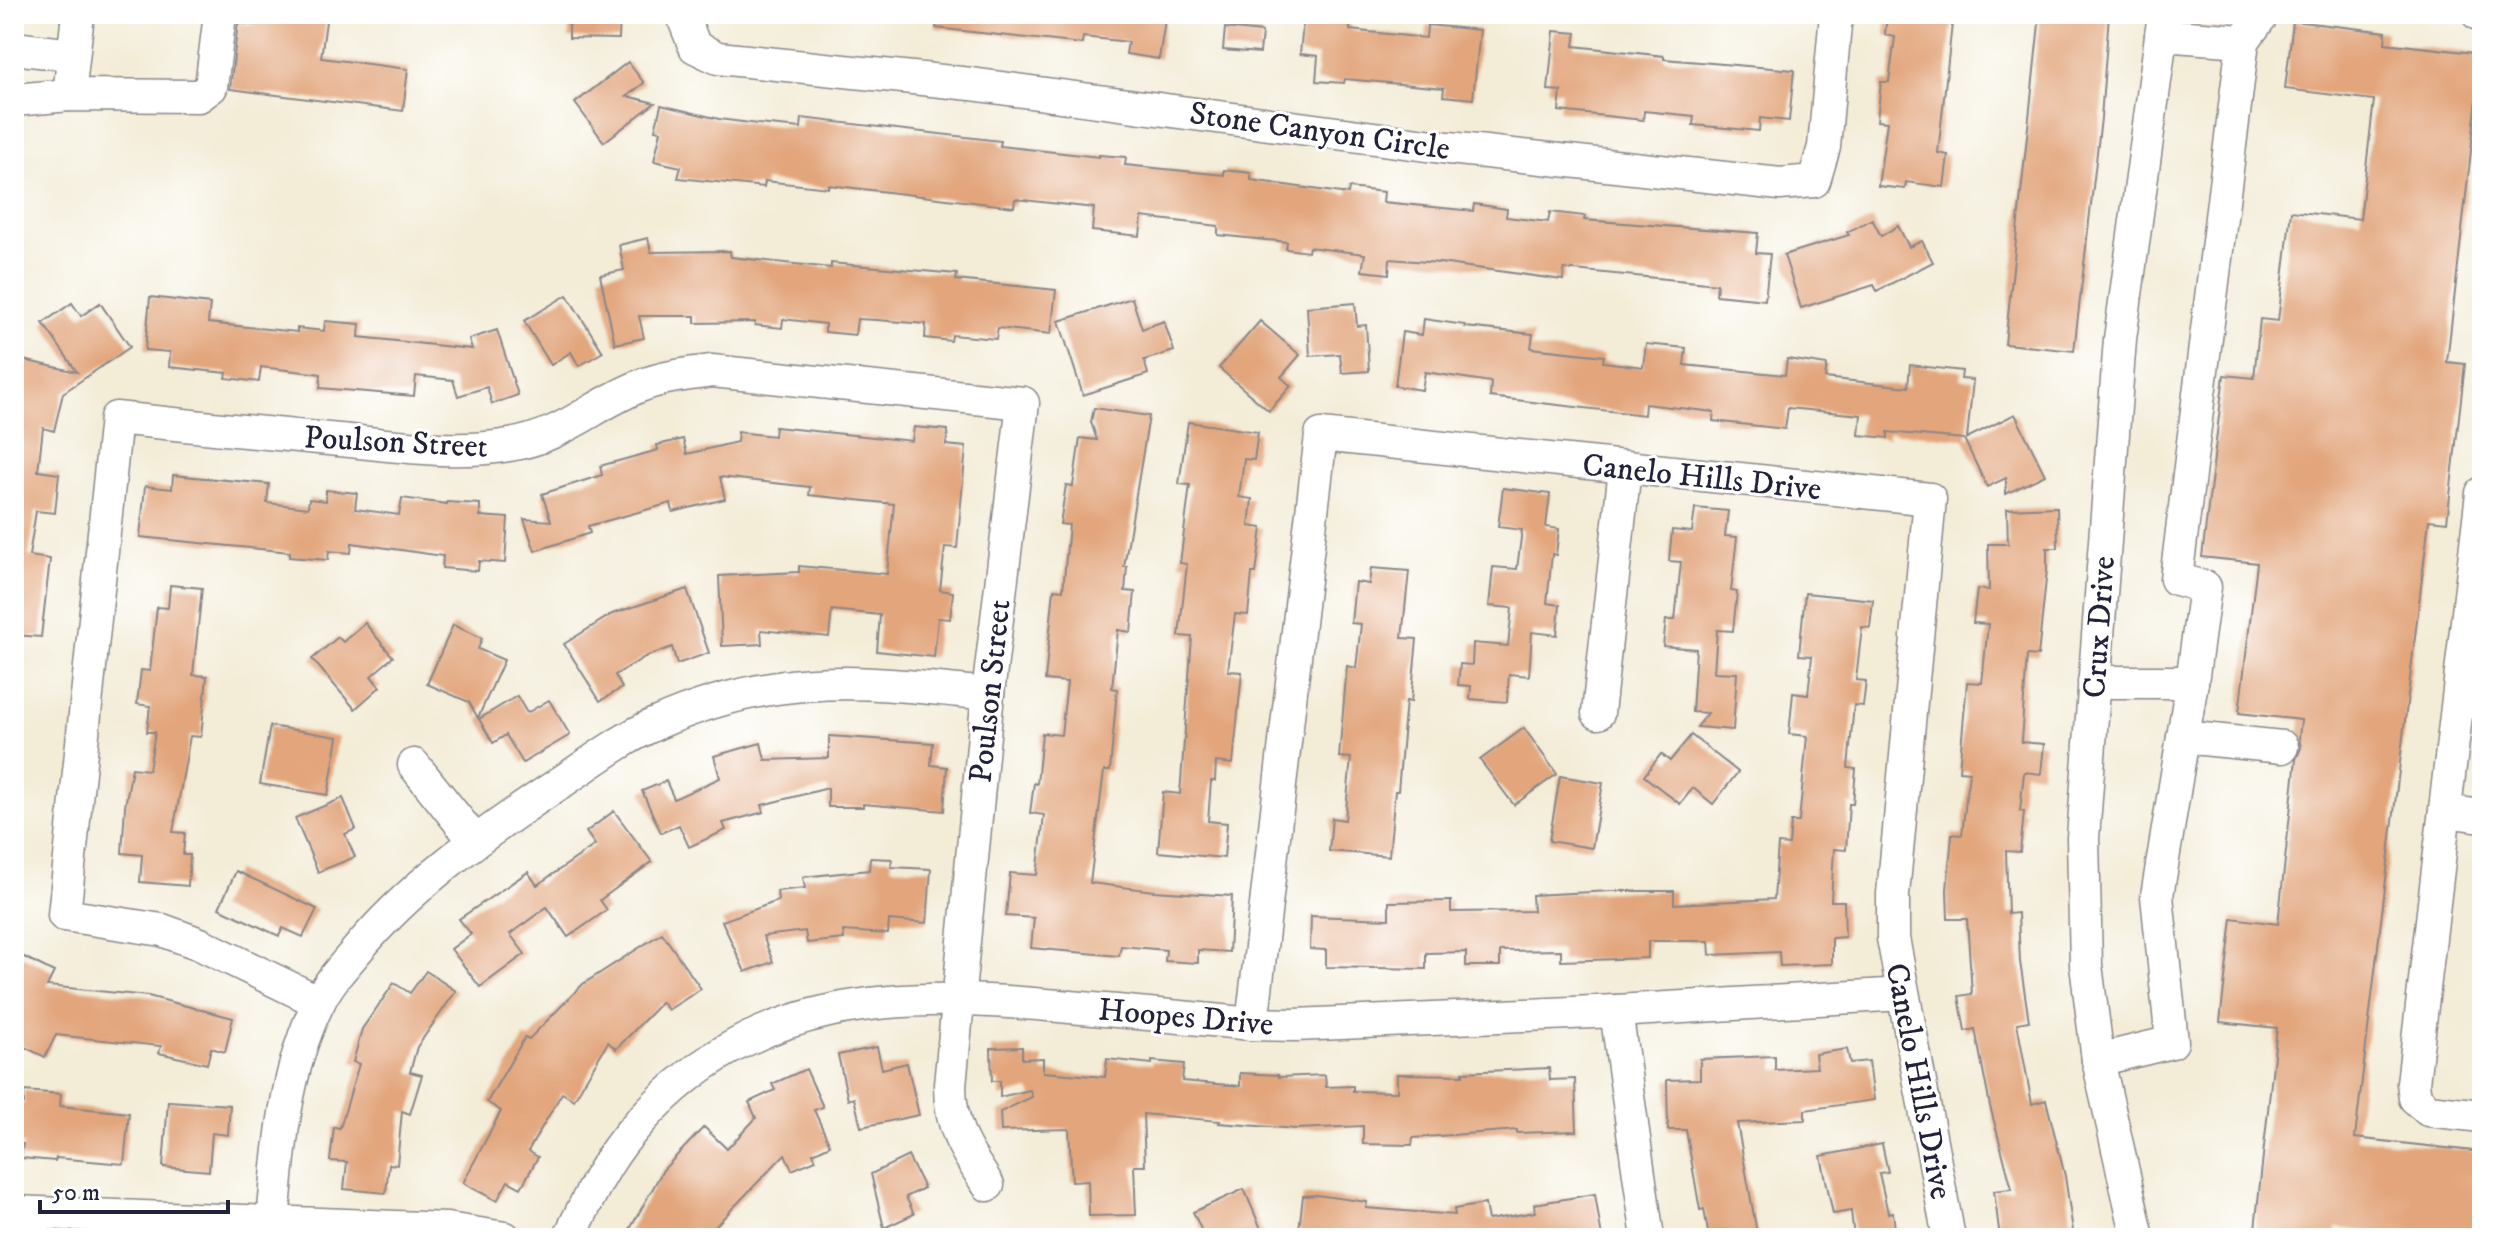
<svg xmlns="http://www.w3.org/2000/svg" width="2496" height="1252" viewBox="0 0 2496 1252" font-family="'IM FELL DW Pica',serif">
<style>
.building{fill:#e2a57b}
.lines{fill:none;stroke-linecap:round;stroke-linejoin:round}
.minor-casing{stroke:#8a8789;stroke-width:35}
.minor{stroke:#fff;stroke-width:32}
.labels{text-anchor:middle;stroke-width:6;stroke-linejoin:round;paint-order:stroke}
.street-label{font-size:32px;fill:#22223b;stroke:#fff}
</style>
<rect width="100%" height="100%" fill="#fff"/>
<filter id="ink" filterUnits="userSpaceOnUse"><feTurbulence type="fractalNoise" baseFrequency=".0125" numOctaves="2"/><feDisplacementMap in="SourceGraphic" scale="16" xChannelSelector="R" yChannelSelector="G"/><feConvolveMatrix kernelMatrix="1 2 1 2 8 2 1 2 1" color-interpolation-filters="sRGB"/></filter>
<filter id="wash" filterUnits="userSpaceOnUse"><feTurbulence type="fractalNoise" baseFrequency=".006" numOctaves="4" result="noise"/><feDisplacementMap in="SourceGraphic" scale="32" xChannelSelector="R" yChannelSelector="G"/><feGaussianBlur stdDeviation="1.8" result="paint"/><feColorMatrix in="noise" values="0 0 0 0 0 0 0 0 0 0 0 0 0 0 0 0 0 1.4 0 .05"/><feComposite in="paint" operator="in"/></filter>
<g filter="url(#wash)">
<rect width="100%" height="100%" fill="#f3ecd7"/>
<g id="blocks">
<!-- building -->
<g class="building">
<path d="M256,14H327L321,58L408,69L403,111L230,89L238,23L255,25Z"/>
<path d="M569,14H620L619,39L569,38Z"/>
<path d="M937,14H1166L1159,59L1126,54L1128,42L1083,37L1082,44L936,28Z"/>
<path d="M1304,14H1351L1350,30L1426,38L1427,25L1480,30L1473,99L1443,96L1444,88L1345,79L1344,83L1316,81L1318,56L1300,54Z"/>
<path d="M1887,14H1935L1934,22L1952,24L1938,153L1948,155L1944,187L1906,182L1905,189L1878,186L1887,122L1877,121L1881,82H1889L1895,37L1885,35Z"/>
<path d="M2040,14H2109L2101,118L2074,351L2005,344Z"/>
<path d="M2293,21L2386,32L2385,43L2482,54L2447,362L2465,364L2447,522L2429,520L2355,1138L2482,1152V1238H2429L2336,1228L2335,1238H2254L2277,1028L2220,1022L2232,918L2278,924L2296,759L2301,748L2299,738L2301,720L2239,713L2257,563L2202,557L2224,375L2254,378L2260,319L2278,321L2291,211L2360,219L2374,100L2285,89Z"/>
<path d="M1225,28L1262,32L1260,53L1223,50Z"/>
<path d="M1554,31L1576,33L1574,46L1664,56V59L1794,70L1789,121L1760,118L1759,131L1693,125L1694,116L1644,111L1643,120L1559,111L1561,91L1548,90Z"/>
<path d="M628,62L644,83L627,96L655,103L604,142L575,103Z"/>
<path d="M661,105L719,119L758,124L801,128L802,118L1001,141L1000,146L1099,157V155L1126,157L1125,165L1224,175V170L1251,173V180L1348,194L1349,188L1384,192L1383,202L1473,211L1474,204L1507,209L1506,217L1548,222L1550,212L1585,216L1584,220L1758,233L1756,253L1770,254L1765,300L1716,295L1717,284L1564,269L1563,280L1440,263L1390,259L1389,274L1362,271L1365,254L1309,247L1308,252L1286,249L1287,242L1218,235V226L1142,217L1140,236L1092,231L1094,208L1015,199L1014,207L828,185V188L765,181L764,187L678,178L681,167L654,161L661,131L655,130Z"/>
<path d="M1872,219L1881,236L1898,226L1909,247L1922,241L1933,262L1877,291L1874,285L1801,308L1784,255L1849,235L1847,232Z"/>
<path d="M648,238L651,252L730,251L731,257L831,268V263L957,274L956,280L1056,290L1051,334L998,328L996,339L952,335L951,341L925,338L926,324L877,320L857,319L855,335L825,332V324L783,319L782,328L755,325V322L695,323V316H639L644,338L615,344L600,275L624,270L619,245Z"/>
<path d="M567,295L603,352L579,366L571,352L551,365L524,321Z"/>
<path d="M150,297L210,304L208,323L297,332V328L324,331L325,321L360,324L359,337L472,349L469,339L497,330L518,395L492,404L487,387L458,396L453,380L416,376L414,396L320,388L321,374L261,367L259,382L226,378L227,373L169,367L170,352L145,350Z"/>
<path d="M1132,298L1142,329L1164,321L1174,351L1144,360L1148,374L1083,395L1059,321Z"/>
<path d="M72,303L81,316L100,303L130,347L63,393L54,431L43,428L38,471L59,474L55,513L36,511L29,556L50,559L41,637L14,635V358L77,372L43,323Z"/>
<path d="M1355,303L1357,326L1366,325L1369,371L1342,373L1340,354L1310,356L1307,307Z"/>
<path d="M1424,319L1465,325V327L1533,334L1531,348L1604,356L1603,362L1643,367L1646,344L1686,348L1684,365L1785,375L1787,359L1827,365L1825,378L1908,387L1910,365L1962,371L1961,379L1973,380L1967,438L2015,414L2045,475L2006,494V478L1987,487L1964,439L1888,432V438L1859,435L1861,415L1788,408L1785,429L1713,421L1714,412L1645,404L1644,415L1490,397L1491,382L1425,372L1422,390L1395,386L1402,332L1422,335Z"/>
<path d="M1260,321L1300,355L1281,377L1291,386L1269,411L1219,368Z"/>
<path d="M1094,408L1149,416L1124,567H1127L1125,591L1135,592L1131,632L1118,630L1112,688L1117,689L1110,771H1104L1090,883L1154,891L1232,896L1229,952L1198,950V963L1165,961L1166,950L1121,946L1119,956L1031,948L1034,918L1006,916L1010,873L1037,875L1044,815L1030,813L1034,783L1037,784L1042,733L1061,735L1067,682L1045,680L1054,589L1063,590L1069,525L1060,524L1066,485L1073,486L1080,438L1097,440L1091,422Z"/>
<path d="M1188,422L1258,432L1254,460L1244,459L1239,497L1252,499L1249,526L1262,528L1256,573H1252L1248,615L1235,614L1228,671L1242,672L1233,764L1216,762L1215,781H1211L1208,821L1227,823L1224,858L1158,852L1163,792L1180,794L1192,637L1179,636L1187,564L1180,563L1190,485L1179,484Z"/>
<path d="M775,427L912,441L914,427L948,430L946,445L966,447L957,548L945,547L940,590L953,592L950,619L938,618L934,657L877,651L880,615L832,610L829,637L761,630L762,644L722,646L719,576L799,572V566L887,574L894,504L809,495L810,487L720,477L725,499L673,512L671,503L588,526L590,533L535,551L524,519L551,521L542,494L602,475L600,466L658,450L657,445L683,439L687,454L737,442L738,432L774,436Z"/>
<path d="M173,475L269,484L267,503L308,508L309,499L326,501V490L357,493L355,509L399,515L402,498L447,504V502L480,504V516L508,518L505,563L479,561L478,571L442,568L443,556L352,543L351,553L329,551L328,560L289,557L290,552L140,537L145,486L172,489Z"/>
<path d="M1503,488L1550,494L1546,527L1559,529L1556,555L1552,554L1547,603L1560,605L1557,635L1532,632L1529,676L1509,674L1507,702L1470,699L1471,686L1458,685L1460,664L1472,665L1473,643L1508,646L1512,608L1489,606L1493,567L1517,569L1522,530L1498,527Z"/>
<path d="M2057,507L2058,548H2047V570L2038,656L2027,655L2021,742L2044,744L2041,774L2024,772L2020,811L2024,812L2020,852L2006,851L2008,914L2018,913L2020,962L2029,1021L2017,1023L2032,1104L2046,1100L2065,1176L2074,1238H2000L1994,1191L2012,1189L1990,1106L1975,1029L1965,1031L1959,996L1972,994L1967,919H1948L1947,890L1952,834L1962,835L1969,772L1959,771L1967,682L1982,683L1988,624L1973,623L1977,589L1989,590L1988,544H2008L2007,509Z"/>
<path d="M1695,508L1728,511L1725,536L1737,537L1731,591L1737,592L1733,631L1717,630L1714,672L1737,673L1733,730L1697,727L1708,713L1692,712L1696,649L1663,646L1666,620H1675L1681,562L1669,561L1672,530L1692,532Z"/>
<path d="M1371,568L1409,571L1402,638L1417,639L1411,702L1406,701L1398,791H1395L1389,856L1329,851L1332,818L1345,820L1351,758L1339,757L1347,666L1356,668L1361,624L1351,623L1355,582L1369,584Z"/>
<path d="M170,585L202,588L193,675L207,676L201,737L190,736L173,832L185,833L183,855H190L188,886L140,882L142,855L122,853L125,806L132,768L149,770L155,732H147L150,706L137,704L141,670L150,671L157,607L168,608Z"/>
<path d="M687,589L709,653L677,664L672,647L645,657L615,675L622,688L600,701L564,644L612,614Z"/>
<path d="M1805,593L1873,600L1870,628L1862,627L1856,680L1866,681L1863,706L1854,705L1848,768L1856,769L1853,804H1849L1846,850L1834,849L1831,901H1844L1845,937L1832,938V964L1780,966L1779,952L1710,955L1709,941H1648V958L1561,961V950L1500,951V966H1466V952L1426,953V969L1326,967V950L1310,949L1311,916L1389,919V902L1451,901V912L1533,911L1532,895L1612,891H1674V904L1774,899L1778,844L1789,845L1791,822H1799L1807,736L1789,734L1793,693L1808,695L1812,656L1799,655Z"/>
<path d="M365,623L393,657L371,676L380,687L355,709L312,659L338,637L343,642Z"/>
<path d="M453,625L482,638L478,649L504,660L478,718L469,702L427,684Z"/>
<path d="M517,696L527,713L549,700L570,735L523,763L506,735L493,743L479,719Z"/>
<path d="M270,726L338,737L328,795L260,784Z"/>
<path d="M1524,728L1557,774L1514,805L1480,760Z"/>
<path d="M1691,735L1738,772L1713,804L1693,788L1680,804L1644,776L1661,754L1670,761Z"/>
<path d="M829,736L933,743L931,765L947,767L944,811L863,804V807H828V788L762,805L764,812L723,823L726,830L689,847L679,825L661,833L642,791L666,781L674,799L720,778L714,756L761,743L765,760L829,758Z"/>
<path d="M1560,776L1603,783L1592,848L1549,841Z"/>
<path d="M343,798L356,829L345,834L355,857L318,872L295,818Z"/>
<path d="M614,811L652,862L600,900L607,910L568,937L547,907L510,934L525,954L480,987L451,949L471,934L459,919L528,872L537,885L595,845L586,832Z"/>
<path d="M870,858L892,859L891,867L931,869L927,923L889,920L888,934L843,931L844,939L807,943L805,931L763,936L773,962L745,972L722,921L778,901L777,891L805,888L803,877L869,870Z"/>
<path d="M236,871L317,909L303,937L283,928L279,936L219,908Z"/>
<path d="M662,933L701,989L668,1010L662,1002L616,1049L608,1042L574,1100L562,1093L528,1151L538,1157L521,1188L508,1181L497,1201L463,1183L501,1111L487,1102L525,1037L529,1039L583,984Z"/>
<path d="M14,952L54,972L47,986L148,996L233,1018L225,1052L211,1048L207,1064L159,1053L161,1046L56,1035L45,1057L14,1042Z"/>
<path d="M426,971L456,991L417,1047L410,1072L422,1075L410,1114L402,1111L397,1165L389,1164L386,1193L344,1189L347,1162L330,1161L334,1127L340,1128L359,1064L353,1062L362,1029L394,983L410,993Z"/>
<path d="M877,1047L882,1069L907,1063L919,1115L861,1127L854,1098L848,1100L838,1055Z"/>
<path d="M1022,1047V1059L1043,1058V1072L1105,1077L1107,1059L1152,1064V1061L1184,1064L1182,1081L1240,1086V1073L1278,1075V1077L1325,1075L1326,1087L1353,1086V1091L1397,1092V1074L1463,1075V1072L1549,1068L1550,1080L1575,1079L1577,1131L1517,1133V1130L1413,1138L1412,1145L1363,1144V1126L1296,1129L1219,1123L1220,1121L1143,1114L1145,1166H1134L1136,1215L1089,1216L1088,1181L1072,1182L1069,1129L1001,1131L1000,1112L1032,1097L1030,1090L1000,1097V1081H992L991,1048Z"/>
<path d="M1847,1049L1850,1063L1869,1061L1874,1100L1805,1110V1120L1737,1123L1758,1238H1709L1704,1209L1700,1210L1686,1130H1668L1667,1080L1700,1079V1059L1775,1056V1070L1817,1068L1815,1054Z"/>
<path d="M806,1069L823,1107L814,1110L830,1145L813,1153L816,1160L792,1170L785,1154L704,1238H625L663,1170L704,1127L727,1149L756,1118L749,1102L775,1090L772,1084Z"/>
<path d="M24,1091L61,1094L60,1106L129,1113L124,1164L56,1158L55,1161L21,1158L23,1144H14V1103L24,1104Z"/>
<path d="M168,1101L230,1105L228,1135L212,1133L209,1171L163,1167Z"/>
<path d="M1882,1144L1888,1172L1879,1173L1888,1213L1893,1212L1896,1238H1854L1851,1211L1833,1214L1821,1156Z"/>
<path d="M908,1156L924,1188L906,1197L914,1214L884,1228L871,1174Z"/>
<path d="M1244,1189L1265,1238H1205L1193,1212Z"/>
<path d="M1595,1194L1602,1238H1298L1303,1196L1317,1195L1367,1202L1366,1208L1455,1215L1454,1209L1485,1204L1488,1220L1535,1212L1534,1204Z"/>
</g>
</g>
</g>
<g filter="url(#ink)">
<use href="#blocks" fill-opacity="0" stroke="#8a8789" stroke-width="2"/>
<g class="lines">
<!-- minor casing -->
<g class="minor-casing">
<g id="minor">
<path d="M686,14L685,22L695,47L718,58L971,84L1449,148L1780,184L1814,181L1824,147L1836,14"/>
<path d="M2478,14H2482"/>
<path d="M2161,35L2243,41L2176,579L2205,587L2192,682"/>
<path d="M2243,41L2263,14"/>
<path d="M14,48L73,55"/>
<path d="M69,95L78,14"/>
<path d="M14,100L69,95L199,96L211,87L220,14"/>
<path d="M2482,493L2413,1083L2415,1098L2428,1110L2482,1116"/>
<path d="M2094,682H2192L2157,896L2172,1042L2098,1060"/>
<path d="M1598,713L1625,468"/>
<path d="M2183,737L2282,747"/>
<path d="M414,765L474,840"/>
<path d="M2445,811L2482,816"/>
<path d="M319,1002L200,944L162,930L64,915L116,418C190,426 265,433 339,440C395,445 453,455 509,445C562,437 593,405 640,386C663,377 687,374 712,371L1023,403L988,694L950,1085C950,1128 965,1150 988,1185"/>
<path d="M1616,1011L1648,1238"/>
<path d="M1252,1024L1321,435L1930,499L1893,894V938L1949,1238"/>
<path d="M14,1212L447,1229L505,1238"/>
<path d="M273,1223C279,1149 285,1071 318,1004C326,986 340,970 353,955C410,885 482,835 557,785C589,764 620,740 655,724C693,707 735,694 777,688C847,677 918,687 988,694"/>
<path d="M569,1238C587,1201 603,1165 630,1133C750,990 900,991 1070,1007C1131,1012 1191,1018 1252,1024L1295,1025L1616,1011L1903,994"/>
<path d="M2138,1238L2098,1060L2086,965L2083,838L2120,339L2164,14"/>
</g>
</g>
<!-- minor -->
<use href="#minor" class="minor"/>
</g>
</g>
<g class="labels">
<!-- street labels -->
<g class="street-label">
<text transform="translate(1320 130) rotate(8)" y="11">Stone Canyon Circle</text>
<text transform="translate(396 441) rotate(3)" y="11">Poulson Street</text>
<text transform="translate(1702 476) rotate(6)" y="11">Canelo Hills Drive</text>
<text transform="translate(2098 627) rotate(-86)" y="11">Crux Drive</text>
<text transform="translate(989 691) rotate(-84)" y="11">Poulson Street</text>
<text transform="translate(1186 1016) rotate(5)" y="11">Hoopes Drive</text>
<text transform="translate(1920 1081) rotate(79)" y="11">Canelo Hills Drive</text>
</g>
</g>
<!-- margin -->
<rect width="2496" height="1252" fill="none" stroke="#fff" stroke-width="48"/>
<!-- scale -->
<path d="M40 1200v12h188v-12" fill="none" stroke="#22223b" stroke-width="4"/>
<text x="52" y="1200" font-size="24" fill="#22223b" stroke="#ffffff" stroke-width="6" paint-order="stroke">50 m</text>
</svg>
